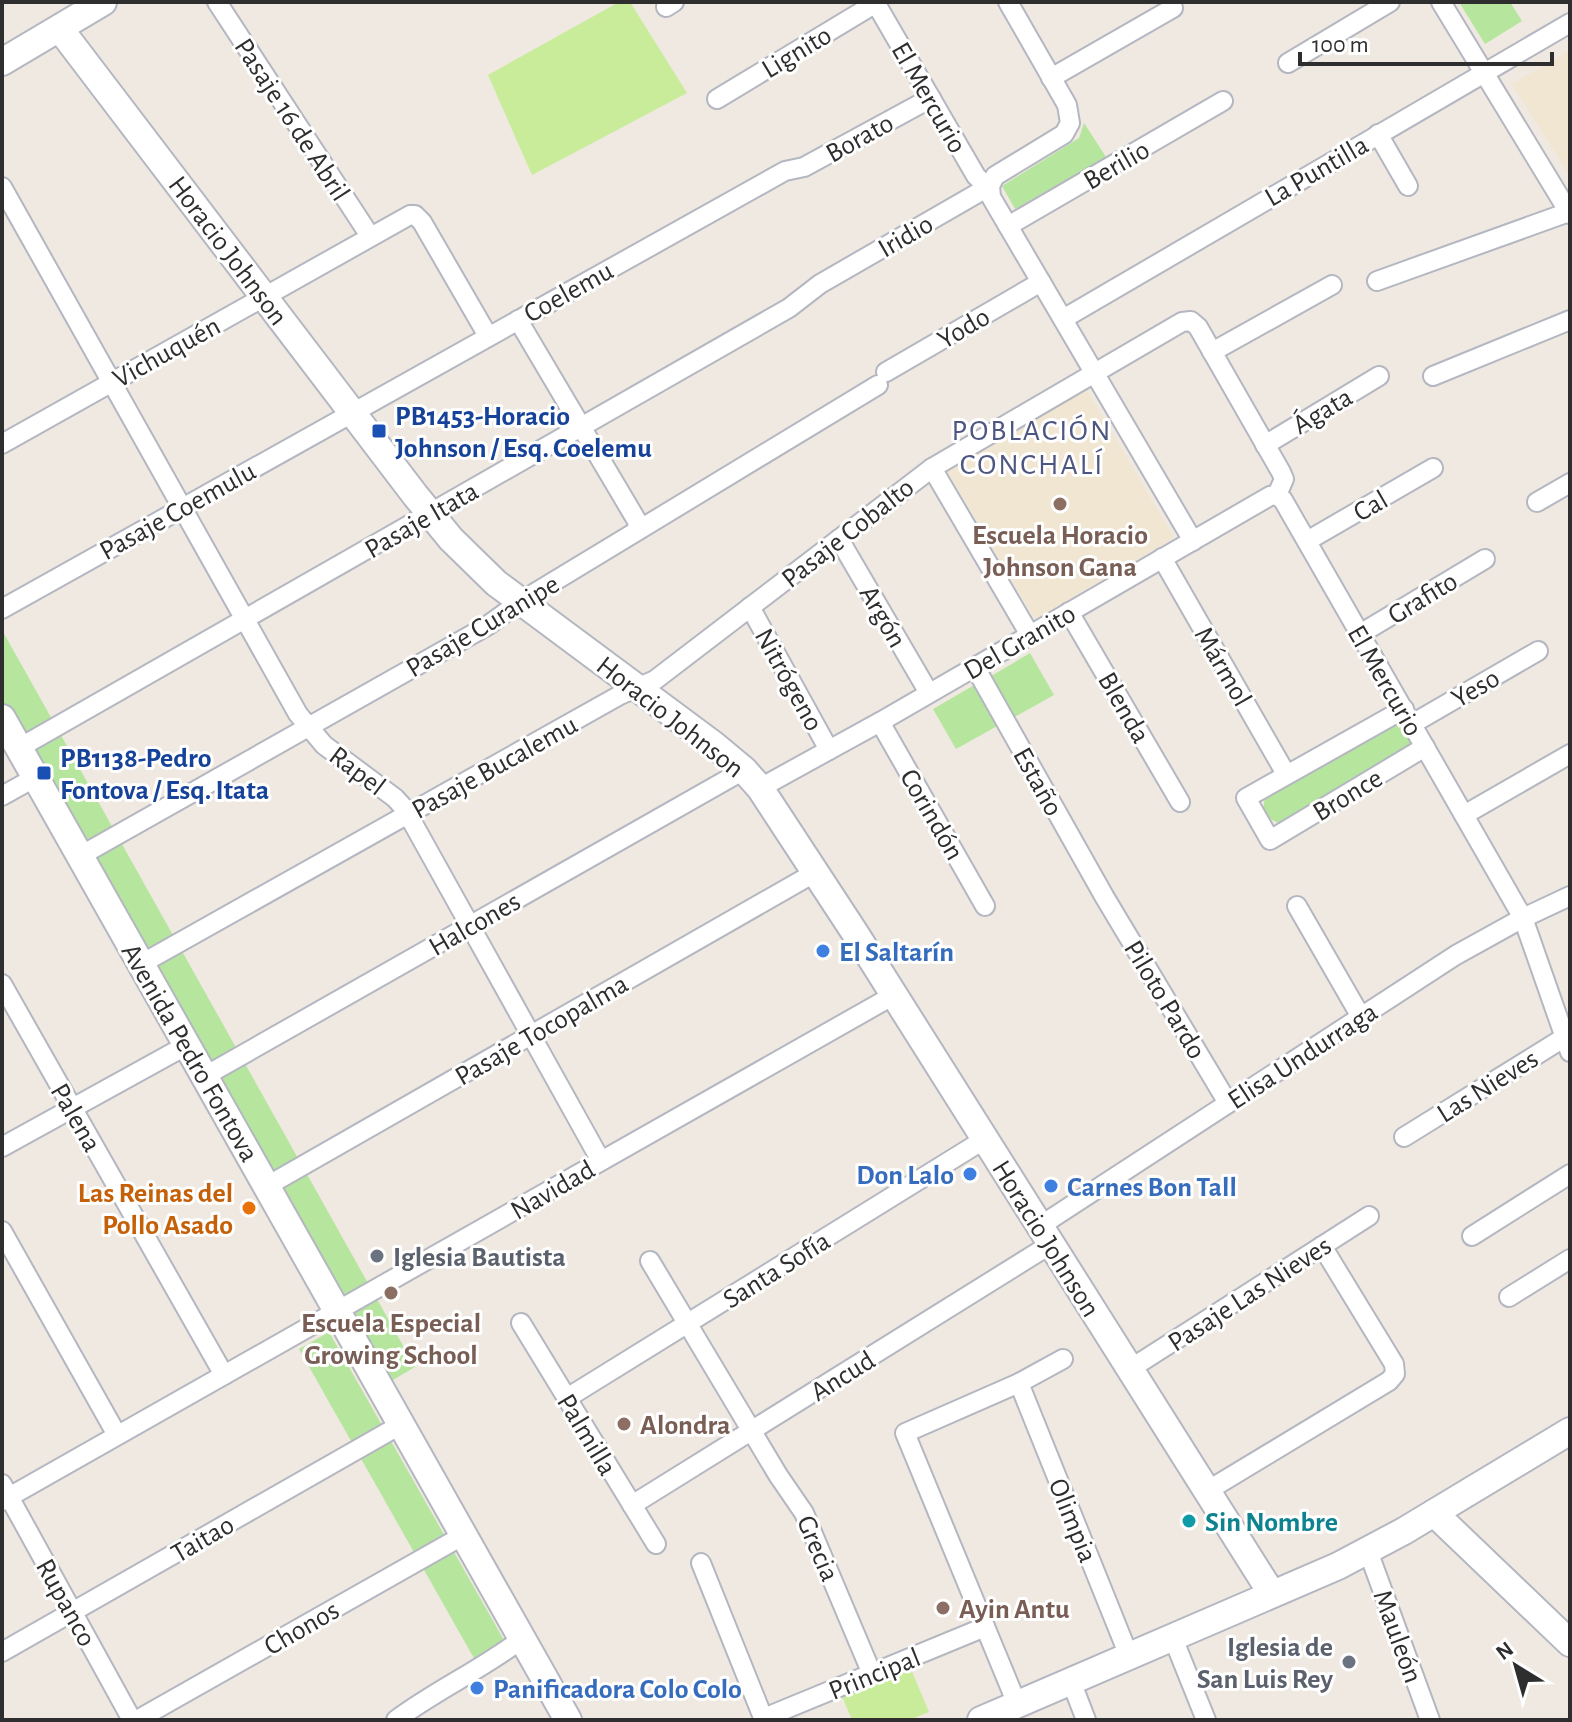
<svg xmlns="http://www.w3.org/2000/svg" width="1572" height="1722" viewBox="0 0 1572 1722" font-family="'Alegreya Sans',sans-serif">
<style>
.education{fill:#f0e6d1}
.green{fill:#b6e59e}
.pitch{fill:#c9ec9a}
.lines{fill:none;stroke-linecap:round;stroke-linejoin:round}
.street-casing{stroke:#b4b7c1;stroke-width:22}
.secondary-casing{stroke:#b4b7c1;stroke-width:30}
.street{stroke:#fff;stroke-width:18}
.secondary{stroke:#fff;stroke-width:26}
.transit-dot{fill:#1a4fb4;stroke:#fff;stroke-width:3}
.education-dot{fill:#8d6e63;stroke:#fff;stroke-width:3}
.shop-dot{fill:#3f7fe0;stroke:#fff;stroke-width:3}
.food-dot{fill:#e8710a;stroke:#fff;stroke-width:3}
.worship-dot{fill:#6b7280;stroke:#fff;stroke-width:3}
.culture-dot{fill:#0f9aa8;stroke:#fff;stroke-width:3}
.labels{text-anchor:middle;stroke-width:6;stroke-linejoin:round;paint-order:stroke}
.street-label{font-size:28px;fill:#2e2e2e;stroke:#fff}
.transit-label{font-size:28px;font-weight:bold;fill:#164399;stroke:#fff;text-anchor:start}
.education-label{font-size:28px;font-weight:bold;fill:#785e54;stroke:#fff}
.shop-label{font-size:28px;font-weight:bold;fill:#366cbe;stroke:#fff;text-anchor:start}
.food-label{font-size:28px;font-weight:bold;fill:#c56008;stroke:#fff;text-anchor:end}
.worship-label{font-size:28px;font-weight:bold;fill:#5b616d;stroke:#fff;text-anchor:start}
.culture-label{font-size:28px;font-weight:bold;fill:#0d838f;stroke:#fff;text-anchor:start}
.neighbourhood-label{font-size:30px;letter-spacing:2px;fill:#4d5680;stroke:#fff}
</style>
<rect width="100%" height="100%" fill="#efe9e1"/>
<!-- education -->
<g class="education">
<path d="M1570,50V176L1512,84Z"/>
<path d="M1087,390L1174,538L1035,619L946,469Z"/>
</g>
<!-- green -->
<g class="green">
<path d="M1459,2H1510L1522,21L1485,44Z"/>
<path d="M1084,123L1106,157L1015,209L1002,186L1079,138Z"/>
<path d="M2,630L415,1367L388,1383L2,700Z"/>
<path d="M1030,653L1054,695L1011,719L988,678Z"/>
<path d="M976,684L999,725L956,749L933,709Z"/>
<path d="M1400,718L1415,744L1280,824L1268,818L1263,811L1265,796Z"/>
<path d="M329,1332L505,1642L475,1660L299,1349Z"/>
</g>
<!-- pitch -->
<g class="pitch">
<path d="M619,2H630L687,93L532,175L488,75Z"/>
<path d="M910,1667L929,1712L909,1720H852L842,1696Z"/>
</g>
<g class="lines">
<!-- street casing -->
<g class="street-casing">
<g id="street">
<path d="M217,2L370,236"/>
<path d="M875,2L976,176L982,182L990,186"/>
<path d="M1008,2L1067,105L1070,123L1064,134L995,176L990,186L991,197L1193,541"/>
<path d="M1441,2L1570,214"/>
<path d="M666,7L674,2"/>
<path d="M1288,63L1390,2"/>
<path d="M1051,78L1173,8"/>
<path d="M717,99L876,3"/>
<path d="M1378,134L1408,186"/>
<path d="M2,187L298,714L324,745L395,798L405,809L601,1161"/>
<path d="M1008,226L1223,101"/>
<path d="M1377,281L1569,212"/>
<path d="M1063,319L1570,23"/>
<path d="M518,320L637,521L638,530"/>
<path d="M1212,352L1332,285"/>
<path d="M886,372L1041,282"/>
<path d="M1433,376L1570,320"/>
<path d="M2,444L410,215H415L422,222L488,336"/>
<path d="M1265,445L1379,376"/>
<path d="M932,468L1030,635"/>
<path d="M1277,495L1283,500L1523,918L1570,1052"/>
<path d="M1537,502L1570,483"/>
<path d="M839,539L929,693"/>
<path d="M1307,541L1433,468"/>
<path d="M1162,558L1286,774"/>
<path d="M750,607L829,750"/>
<path d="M2,609L785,171L804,167L931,98"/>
<path d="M1069,612L1180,802"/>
<path d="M1360,634L1485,559"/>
<path d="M975,667L1104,896L1228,1103"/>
<path d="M1404,709L1246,798L1270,840L1425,747"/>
<path d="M880,722L985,906"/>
<path d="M1412,724L1538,651"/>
<path d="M19,748L789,308L820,284L990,186"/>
<path d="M760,788L880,722L1270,496L1277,495"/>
<path d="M2,796L36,777"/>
<path d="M1464,815L1570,754"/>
<path d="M80,856L487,626L520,602L878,385"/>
<path d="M1297,906L1361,1017"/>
<path d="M141,964L620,695L655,680L932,468L1182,322L1191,321L1198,327L1281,472L1284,479L1277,495"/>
<path d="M2,984L224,1375"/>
<path d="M205,1076L744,770"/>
<path d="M1404,1137L1570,1034"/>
<path d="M2,1147L187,1045"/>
<path d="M267,1186L816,872"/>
<path d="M1040,1226L1456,955L1523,918L1570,896"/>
<path d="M2,1231L117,1435"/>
<path d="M1472,1236L1570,1174"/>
<path d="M650,1261L778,1475L804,1513L872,1674"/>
<path d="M1509,1297L1570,1259"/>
<path d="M521,1323L656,1544"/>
<path d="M1130,1369L1369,1216"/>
<path d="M1019,1383L1129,1656"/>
<path d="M567,1398L985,1139"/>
<path d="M2,1484L132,1720"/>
<path d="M1207,1491L1389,1381L1395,1374L1394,1364L1322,1246"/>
<path d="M2,1501L894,995"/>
<path d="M632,1505L1051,1244"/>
<path d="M1368,1551L1430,1720"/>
<path d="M701,1563L764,1720"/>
<path d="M1173,1638L1206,1720"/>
<path d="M2,1652L402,1424"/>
<path d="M1071,1681L1086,1720"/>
<path d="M1017,1704L905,1433L1019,1383L1063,1359"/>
<path d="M764,1718L985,1627"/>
<path d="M137,1720L464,1535"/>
<path d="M396,1720C436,1690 483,1669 523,1638"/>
</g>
</g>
<!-- secondary casing -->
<g class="secondary-casing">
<g id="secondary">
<path d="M60,29L415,495L451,539L496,583L714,745L744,770L760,788L855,933L1272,1594"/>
<path d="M2,62L103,2"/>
<path d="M2,718L568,1720"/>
<path d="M1434,1513L1570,1643"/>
<path d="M981,1720L1338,1566L1404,1531L1570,1431"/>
</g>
</g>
<!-- street -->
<use href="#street" class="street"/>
<!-- secondary -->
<use href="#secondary" class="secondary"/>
</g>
<!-- markers -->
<g class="transit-dot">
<rect x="371" y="423" width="16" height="16" rx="4"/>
<rect x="36" y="765" width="16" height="16" rx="4"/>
</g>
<g class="education-dot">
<circle cx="1060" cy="504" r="8"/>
<circle cx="391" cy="1293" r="8"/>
<circle cx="624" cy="1424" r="8"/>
<circle cx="943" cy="1608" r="8"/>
</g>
<g class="shop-dot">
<circle cx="823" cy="951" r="8"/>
<circle cx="970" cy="1174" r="8"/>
<circle cx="1051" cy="1186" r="8"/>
<circle cx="477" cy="1688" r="8"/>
</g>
<circle class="food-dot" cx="249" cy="1208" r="8"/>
<g class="worship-dot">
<circle cx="377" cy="1256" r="8"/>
<circle cx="1349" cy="1662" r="8"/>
</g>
<circle class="culture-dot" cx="1189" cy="1521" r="8"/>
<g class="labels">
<!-- street labels -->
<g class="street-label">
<text transform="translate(796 51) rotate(-31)" y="10">Lignito</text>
<text transform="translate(930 97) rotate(60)" y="10">El Mercurio</text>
<text transform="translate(293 119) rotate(57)" y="10">Pasaje 16 de Abril</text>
<text transform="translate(859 137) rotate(-29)" y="10">Borato</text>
<text transform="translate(1116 164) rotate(-30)" y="10">Berilio</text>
<text transform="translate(1316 170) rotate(-30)" y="10">La Puntilla</text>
<text transform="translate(905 235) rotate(-30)" y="10">Iridio</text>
<text transform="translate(229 250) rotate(53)" y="10">Horacio Johnson</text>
<text transform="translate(568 291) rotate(-29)" y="10">Coelemu</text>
<text transform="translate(963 327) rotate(-30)" y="10">Yodo</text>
<text transform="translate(166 351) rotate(-29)" y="10">Vichuquén</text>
<text transform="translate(1322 410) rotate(-31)" y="10">Ágata</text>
<text transform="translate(1370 505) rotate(-30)" y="10">Cal</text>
<text transform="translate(177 510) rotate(-29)" y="10">Pasaje Coemulu</text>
<text transform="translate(421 519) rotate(-30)" y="10">Pasaje Itata</text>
<text transform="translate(847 532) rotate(-38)" y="10">Pasaje Cobalto</text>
<text transform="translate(1422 597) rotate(-31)" y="10">Grafito</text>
<text transform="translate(884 616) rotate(60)" y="10">Argón</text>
<text transform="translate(482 625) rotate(-31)" y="10">Pasaje Curanipe</text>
<text transform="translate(1019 641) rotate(-30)" y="10">Del Granito</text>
<text transform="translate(1224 666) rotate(60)" y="10">Mármol</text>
<text transform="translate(790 679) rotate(61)" y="10">Nitrógeno</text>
<text transform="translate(1386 680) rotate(60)" y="10">El Mercurio</text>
<text transform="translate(1475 687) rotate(-30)" y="10">Yeso</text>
<text transform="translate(1125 707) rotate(60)" y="10">Blenda</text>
<text transform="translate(671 716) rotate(38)" y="10">Horacio Johnson</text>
<text transform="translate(494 766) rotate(-29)" y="10">Pasaje Bucalemu</text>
<text transform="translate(358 770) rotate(37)" y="10">Rapel</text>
<text transform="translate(1039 781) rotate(61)" y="10">Estaño</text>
<text transform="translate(1347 794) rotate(-31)" y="10">Bronce</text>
<text transform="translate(933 814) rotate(60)" y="10">Corindón</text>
<text transform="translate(474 923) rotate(-30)" y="10">Halcones</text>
<text transform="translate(1166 999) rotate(59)" y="10">Piloto Pardo</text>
<text transform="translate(541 1029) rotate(-30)" y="10">Pasaje Tocopalma</text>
<text transform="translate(191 1052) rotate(60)" y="10">Avenida Pedro Fontova</text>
<text transform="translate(1302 1055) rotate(-33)" y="10">Elisa Undurraga</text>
<text transform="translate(1487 1085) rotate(-32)" y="10">Las Nieves</text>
<text transform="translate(77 1117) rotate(60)" y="10">Palena</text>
<text transform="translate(552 1189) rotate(-30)" y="10">Navidad</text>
<text transform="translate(1047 1238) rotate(58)" y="10">Horacio Johnson</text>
<text transform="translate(776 1269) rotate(-32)" y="10">Santa Sofía</text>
<text transform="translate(1249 1293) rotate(-33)" y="10">Pasaje Las Nieves</text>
<text transform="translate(842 1375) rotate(-32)" y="10">Ancud</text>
<text transform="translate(588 1434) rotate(59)" y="10">Palmilla</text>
<text transform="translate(1074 1520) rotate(68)" y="10">Olimpia</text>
<text transform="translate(202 1538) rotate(-30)" y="10">Taitao</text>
<text transform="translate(819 1548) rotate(67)" y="10">Grecia</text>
<text transform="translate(67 1602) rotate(61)" y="10">Rupanco</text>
<text transform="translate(301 1627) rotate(-30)" y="10">Chonos</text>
<text transform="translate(1399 1636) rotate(70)" y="10">Mauleón</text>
<text transform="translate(874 1673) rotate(-22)" y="10">Principal</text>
</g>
<!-- transit labels -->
<g class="transit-label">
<text x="395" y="425">PB1453-Horacio<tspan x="395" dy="32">Johnson / Esq. Coelemu</tspan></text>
<text x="60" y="767">PB1138-Pedro<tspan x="60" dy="32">Fontova / Esq. Itata</tspan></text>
</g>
<!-- education labels -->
<g class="education-label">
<text x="1060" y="544">Escuela Horacio<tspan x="1060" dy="32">Johnson Gana</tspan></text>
<text x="391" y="1332">Escuela Especial<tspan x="391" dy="32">Growing School</tspan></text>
<text x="640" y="1434" text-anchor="start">Alondra</text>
<text x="959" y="1618" text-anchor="start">Ayin Antu</text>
</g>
<!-- shop labels -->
<g class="shop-label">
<text x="839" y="961">El Saltarín</text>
<text x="954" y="1184" text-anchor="end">Don Lalo</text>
<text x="1067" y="1196">Carnes Bon Tall</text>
<text x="493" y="1698">Panificadora Colo Colo</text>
</g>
<!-- food labels -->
<g class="food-label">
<text x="233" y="1202">Las Reinas del<tspan x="233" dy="32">Pollo Asado</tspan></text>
</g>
<!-- worship labels -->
<g class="worship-label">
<text x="393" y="1266">Iglesia Bautista</text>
<text x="1333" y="1656" text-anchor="end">Iglesia de<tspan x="1333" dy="32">San Luis Rey</tspan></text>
</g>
<!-- culture labels -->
<g class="culture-label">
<text x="1205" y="1531">Sin Nombre</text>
</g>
<!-- neighbourhood labels -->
<g class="neighbourhood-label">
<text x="1032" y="440">POBLACIÓN<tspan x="1032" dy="34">CONCHALÍ</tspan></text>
</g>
</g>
<!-- border -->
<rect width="1572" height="1722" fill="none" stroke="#2e2e2e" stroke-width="8"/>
<!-- north arrow -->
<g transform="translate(1516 1666) rotate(323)" stroke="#ffffff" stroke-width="6" paint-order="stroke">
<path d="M0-6L14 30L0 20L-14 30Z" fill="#2e2e2e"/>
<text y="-12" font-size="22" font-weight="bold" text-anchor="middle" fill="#2e2e2e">N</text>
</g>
<!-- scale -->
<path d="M1300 52v12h252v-12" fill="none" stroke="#2e2e2e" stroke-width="4"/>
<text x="1312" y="52" font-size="24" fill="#2e2e2e" stroke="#ffffff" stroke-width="6" paint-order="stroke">100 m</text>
</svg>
